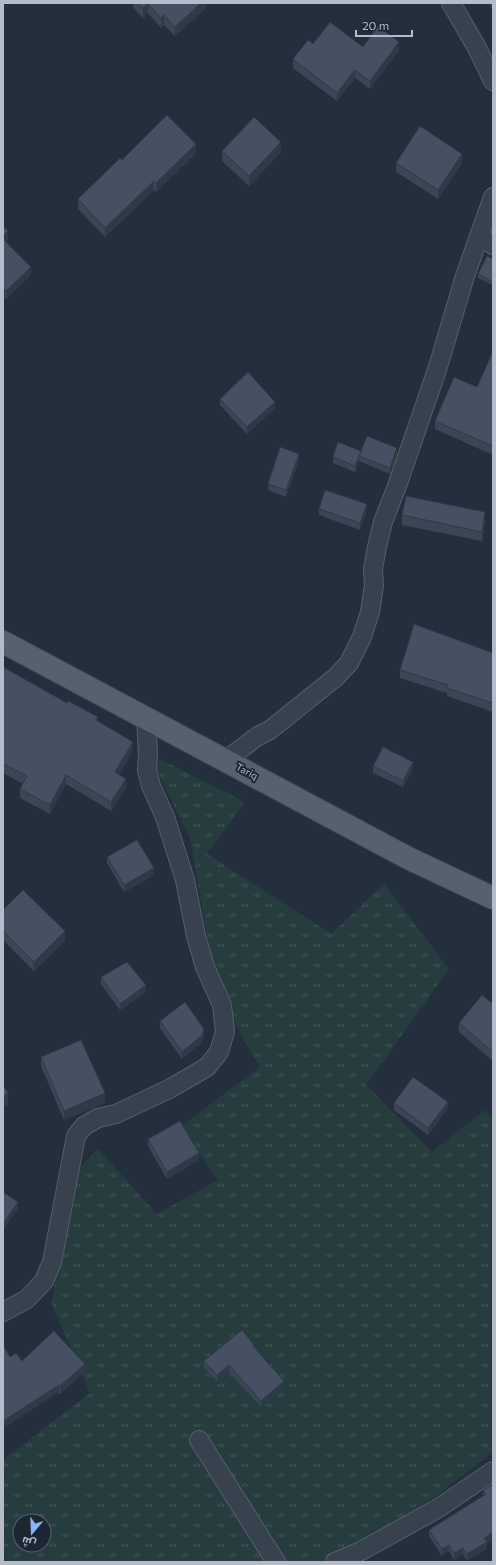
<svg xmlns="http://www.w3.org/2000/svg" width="496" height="1565" viewBox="0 0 496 1565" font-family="Commissioner,Cairo,sans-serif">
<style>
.grass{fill:url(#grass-tufts);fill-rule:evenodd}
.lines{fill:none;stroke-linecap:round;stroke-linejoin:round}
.minor-casing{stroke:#565f6c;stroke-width:20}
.major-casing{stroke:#414a57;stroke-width:24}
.minor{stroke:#38414e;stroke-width:18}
.major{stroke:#56606e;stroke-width:22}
.wall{fill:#3b4654}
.shaded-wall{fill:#303945}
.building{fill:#455162;stroke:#303945}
.labels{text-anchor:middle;stroke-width:4;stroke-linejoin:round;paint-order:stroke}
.street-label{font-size:10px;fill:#b4bcc9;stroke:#1d2633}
</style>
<defs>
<pattern id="grass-tufts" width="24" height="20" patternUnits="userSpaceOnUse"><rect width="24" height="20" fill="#263c3f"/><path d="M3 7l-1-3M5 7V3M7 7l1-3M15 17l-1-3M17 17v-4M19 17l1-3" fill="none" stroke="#435659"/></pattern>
</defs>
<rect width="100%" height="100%" fill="#242f3e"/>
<!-- grass -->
<path class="grass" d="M148,753L245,802L207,854L331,934L384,884L449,969L366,1085L432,1152L485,1110L493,1121V1452L375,1543L332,1562H3V1460L90,1393L52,1304L67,1181L98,1149L157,1214L218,1180L180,1127L260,1067L217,993L190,838ZM20,1521H44V1545H20Z"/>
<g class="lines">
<!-- minor casing -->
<g class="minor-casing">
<g id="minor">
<path d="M451,3L476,46L493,81"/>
<path d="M479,236L493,245"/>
<path d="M226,760L258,736L270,730L336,677L349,663L362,637L370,612L374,585L373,569L377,547L383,522L397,486L437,370L465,276L493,197"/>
<path d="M3,1312L27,1299L44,1281L52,1262L76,1136L84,1126L98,1118L116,1114L171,1088L207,1067L219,1052L225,1032L222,1005L205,967L196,936L185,880L165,817L151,786L147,770L148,753L146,719"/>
<path d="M199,1440L276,1562"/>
<path d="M335,1562L361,1551L437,1509L493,1471"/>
</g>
</g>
<!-- major casing -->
<g class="major-casing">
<path id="major" d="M3,642L408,858L493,898"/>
</g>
<!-- minor -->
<use href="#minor" class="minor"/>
<!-- major -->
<use href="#major" class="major"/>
</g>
<!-- wall -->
<g class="wall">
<path d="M133,3H206V8L175,36L164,25L161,28L148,13L143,18L133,7Z"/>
<path d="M489,3H493V11Z"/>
<path d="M313,44L363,47L399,50L370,89L355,78L337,101L293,68V59Z"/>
<path d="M222,151L281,152L249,186L222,161Z"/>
<path d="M196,153L156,192L154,190L105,237L78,209V199L122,160Z"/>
<path d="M396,163H462L438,199L396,172Z"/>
<path d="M3,226L8,240L6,242L31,275L6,299L5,298L3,299Z"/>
<path d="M493,259V285L478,278V274Z"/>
<path d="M493,351V455L435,429V421L477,387Z"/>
<path d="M220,399L275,408L247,434L220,405Z"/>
<path d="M397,454L390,474L359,461L355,472L333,463V457Z"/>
<path d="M299,460L286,497L268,490V484Z"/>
<path d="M319,509L367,510L360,530L319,515Z"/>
<path d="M402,515L485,522L482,541L402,525Z"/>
<path d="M493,653V712L447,696V693L400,678V670Z"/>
<path d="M3,667L98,721L133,751L119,775L126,788L111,811L66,784L50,814L20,798V789L23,784L3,773Z"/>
<path d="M373,766L413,769L403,787L373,773Z"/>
<path d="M107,857L154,875L124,892L107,863Z"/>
<path d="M3,910L65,940L34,971L3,940Z"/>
<path d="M101,977L146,992L120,1010L101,984Z"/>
<path d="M493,1004V1061L459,1032V1023Z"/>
<path d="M160,1021L204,1036L202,1042L182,1059L160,1028Z"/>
<path d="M41,1057L105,1103L64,1120L41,1066Z"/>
<path d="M394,1103L448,1108L428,1135L394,1110Z"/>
<path d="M148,1139L199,1160L167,1179L148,1146Z"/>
<path d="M254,1347L284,1388L261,1407L229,1372L217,1382L204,1367V1361Z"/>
<path d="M10,1357L22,1361L85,1371L60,1394Z"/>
<path d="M493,1484L487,1543V1549L467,1561L463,1554L454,1560L449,1551L442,1556L429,1536V1530L483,1496V1490Z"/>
</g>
<!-- shaded-wall -->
<g class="shaded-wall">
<path d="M201,3H206V8L175,36V27Z"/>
<path d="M148,4V13L143,18V8Z"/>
<path d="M164,15V25L161,28V18Z"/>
<path d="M399,42V50L370,89V81Z"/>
<path d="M355,70V78L337,101V93Z"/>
<path d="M281,142V152L249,186V176Z"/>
<path d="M196,144V153L156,192V183Z"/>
<path d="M462,154V163L438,199V190Z"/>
<path d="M154,181V190L105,237V228Z"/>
<path d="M8,231V240L3,245V236Z"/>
<path d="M31,267V275L6,299V291Z"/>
<path d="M5,289V298L3,299V290Z"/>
<path d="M275,402V408L247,434V427Z"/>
<path d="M397,448V454L390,474V468Z"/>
<path d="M299,454V460L286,497V490Z"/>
<path d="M359,456V461L355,472V466Z"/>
<path d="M367,504V510L360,530V523Z"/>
<path d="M485,512V522L482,541V532Z"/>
<path d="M133,742V751L115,781V772Z"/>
<path d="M413,762V769L403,787V781Z"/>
<path d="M66,775V784L50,814V805Z"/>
<path d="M126,779V788L111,811V802Z"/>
<path d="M154,868V875L124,892V885Z"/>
<path d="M65,931V940L34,971V962Z"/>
<path d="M146,985V992L120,1010V1004Z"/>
<path d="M204,1029V1036L202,1042L182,1059V1052Z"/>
<path d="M8,1093V1105L3,1108V1097Z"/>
<path d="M105,1093V1103L64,1120V1111Z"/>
<path d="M448,1102V1108L428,1135V1128Z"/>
<path d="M199,1153V1160L167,1179V1172Z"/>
<path d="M18,1202V1209L3,1230V1224Z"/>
<path d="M85,1364V1371L60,1394V1386Z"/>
<path d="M229,1365V1372L217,1382V1375Z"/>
<path d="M284,1381V1388L261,1407V1401Z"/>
<path d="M59,1385V1392L3,1429V1421Z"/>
<path d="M493,1532V1539L487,1543V1549L467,1561V1554L484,1538Z"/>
<path d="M449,1545V1551L442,1556V1549Z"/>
<path d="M463,1548V1554L454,1560V1553Z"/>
</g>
<!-- building -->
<g class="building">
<path d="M138,3H201L175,27L164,15L161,18L148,4L143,8Z"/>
<path d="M330,22L363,47L378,26L399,42L370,81L355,70L337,93L293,59L308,40L313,44Z"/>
<path d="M167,115L196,144L156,183L154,181L105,228L78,199L120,158L122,160Z"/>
<path d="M254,117L281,142L249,176L222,151Z"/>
<path d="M420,126L462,154L438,190L396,163Z"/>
<path d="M3,226L8,231L3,236Z"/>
<path d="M3,239L31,267L6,291L5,289L3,290Z"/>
<path d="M487,256L493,259V282L478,274Z"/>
<path d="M493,351V446L435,421L454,377L477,387Z"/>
<path d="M248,372L275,402L247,427L220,399Z"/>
<path d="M367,436L397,448L390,468L359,456Z"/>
<path d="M338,442L361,451L355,466L333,457Z"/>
<path d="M280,447L299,454L286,490L268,484Z"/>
<path d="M325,490L367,504L360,523L319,509Z"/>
<path d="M406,496L485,512L482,532L402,515Z"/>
<path d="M414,624L493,653V703L447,688L448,685L400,670Z"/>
<path d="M3,667L67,703L68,701L98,717L96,720L133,742L115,772L126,779L111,802L66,775L50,805L20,789L27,776L3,764Z"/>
<path d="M383,747L413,762L403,781L373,766Z"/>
<path d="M137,840L154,868L124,885L107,857Z"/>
<path d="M23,890L65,931L34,962L3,931V910Z"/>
<path d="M127,962L146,985L120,1004L101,977Z"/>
<path d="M482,995L493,1004V1052L459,1023Z"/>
<path d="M185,1002L204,1029L202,1035L182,1052L160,1021Z"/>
<path d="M81,1040L105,1093L64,1111L41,1057Z"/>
<path d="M413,1077L448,1102L428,1128L394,1103Z"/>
<path d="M3,1085L8,1093L3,1097Z"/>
<path d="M180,1121L199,1153L167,1172L148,1139Z"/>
<path d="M3,1192L18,1202L3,1224Z"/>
<path d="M242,1330L254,1345L253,1346L284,1381L261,1401L229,1365L217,1375L204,1361Z"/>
<path d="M54,1331L85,1364L60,1386L59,1385L3,1421V1345L10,1357L16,1353L22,1361Z"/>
<path d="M493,1484V1532L484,1538L487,1542L467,1554L463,1548L454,1553L449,1545L442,1549L429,1530L486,1494L483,1490Z"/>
</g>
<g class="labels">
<!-- street labels -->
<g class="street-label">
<text transform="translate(247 771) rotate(28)" y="4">Tariq</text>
</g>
</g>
<!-- border -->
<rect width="496" height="1565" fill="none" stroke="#b4bcc9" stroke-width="8"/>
<!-- north arrow -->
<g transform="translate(32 1533) rotate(199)"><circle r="19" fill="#1d2633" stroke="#59626f"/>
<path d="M0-3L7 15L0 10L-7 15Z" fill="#8ab4f8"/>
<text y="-6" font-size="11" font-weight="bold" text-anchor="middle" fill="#b4bcc9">ش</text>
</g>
<!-- scale -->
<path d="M356 30v6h56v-6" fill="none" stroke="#b4bcc9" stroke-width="2"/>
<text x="362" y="30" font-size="12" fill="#b4bcc9" stroke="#1d2633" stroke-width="3" paint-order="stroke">20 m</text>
</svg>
